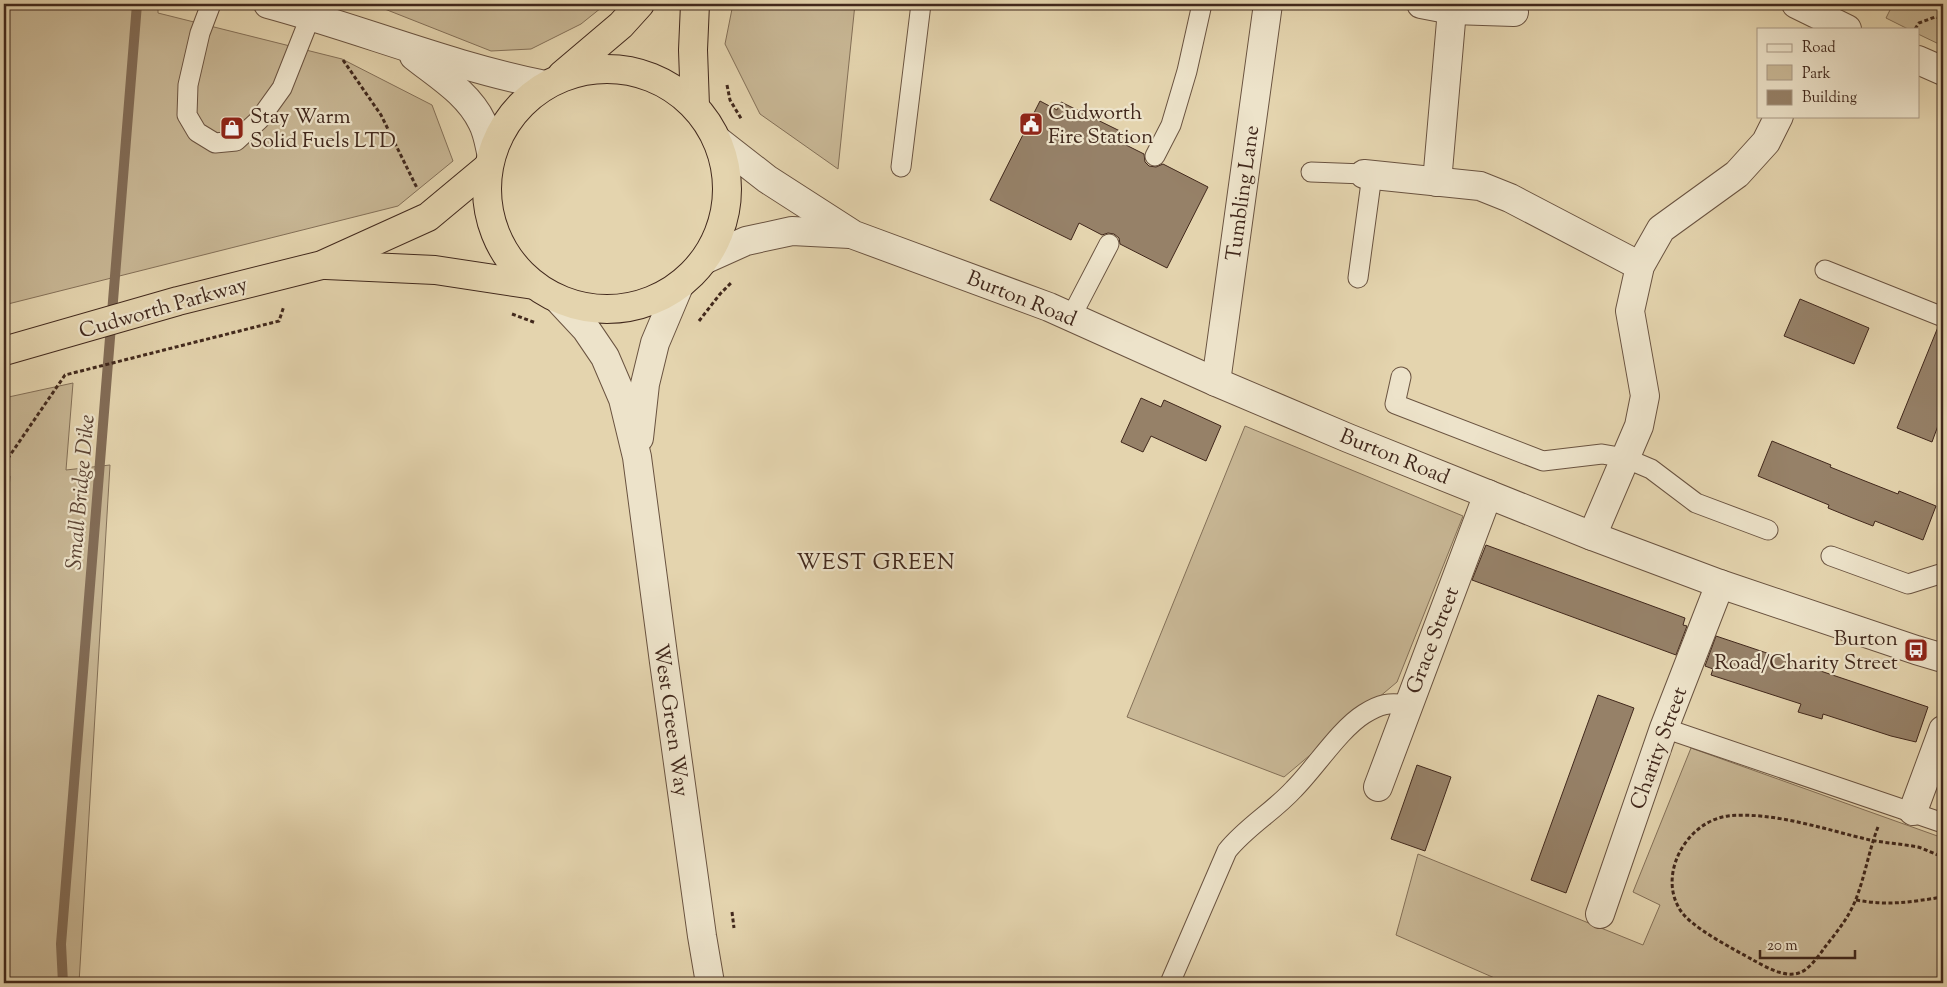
<svg xmlns="http://www.w3.org/2000/svg" width="1947" height="987" viewBox="0 0 1947 987" font-family="'Sorts Mill Goudy',serif">
<style>
.green{fill:#c8b795;stroke:#847058}
.lines{fill:none;stroke-linecap:round;stroke-linejoin:round}
.stream{stroke:#826c56;stroke-width:10}
.building{fill:#968168;stroke:#41281c}
.service-casing{stroke:#6a5340;stroke-width:21}
.minor-casing{stroke:#6a5340;stroke-width:30}
.tertiary-casing{stroke:#6a5340;stroke-width:30}
.trunk-casing{stroke:#41281c;stroke-width:30}
.path{stroke:#41281c;stroke-width:3;stroke-dasharray:4 2.5;stroke-linecap:butt}
.service{stroke:#ede3ca;stroke-width:19}
.minor{stroke:#ede3ca;stroke-width:28}
.tertiary{stroke:#ede3ca;stroke-width:28}
.trunk{stroke:#e4d4ae;stroke-width:28}
.labels{text-anchor:middle;stroke-width:4.5;stroke-linejoin:round;paint-order:stroke}
.poi-label{font-size:21px;fill:#41281c;stroke:#ede3ca;text-anchor:start}
.street-label{font-size:21px;fill:#41281c;stroke:#ede3ca}
.water-label{font-size:22px;font-style:italic;fill:#5c4434;stroke:#ede3ca}
.neighbourhood-label{font-size:22px;letter-spacing:1px;fill:#41281c;stroke:#ede3ca}
</style>
<rect width="100%" height="100%" fill="#e4d4ae"/>
<filter id="stains"><feTurbulence type="fractalNoise" baseFrequency=".004" numOctaves="4"/><feColorMatrix values="0 0 0 0 .2 0 0 0 0 .09 0 0 0 0 .02 0 0 0 .5 -.17"/></filter>
<radialGradient id="worn" r=".72"><stop offset=".6" stop-color="#630" stop-opacity="0"/><stop offset="1" stop-color="#630" stop-opacity=".3"/></radialGradient>
<!-- green -->
<g class="green">
<path d="M4,4H158V13L342,59L432,105L453,161L398,206L4,305Z"/>
<path d="M372,4H606L581,24L531,49L491,51Z"/>
<path d="M733,4H855L838,169L760,114L725,44Z"/>
<path d="M1893,4H1943V46L1918,34V29H1908L1886,18Z"/>
<path d="M73,383L66,470L110,465L79,983H4V557L10,476L4,478V398Z"/>
<path d="M1245,426L1463,516L1397,682L1284,777L1127,717Z"/>
<path d="M1691,748L1943,838V983H1506L1396,935L1418,854L1643,945L1660,905L1633,892Z"/>
</g>
<g class="lines">
<!-- stream -->
<path class="stream" d="M63,983L61,944L137,4"/>
</g>
<!-- building -->
<g class="building">
<path d="M1040,101L1057,110L1061,102L1124,133L1120,142L1144,154L1145,162L1149,166L1156,167L1163,164L1208,187L1167,268L1120,244L1119,238L1114,234L1108,233L1102,235L1079,223L1071,240L990,200Z"/>
<path d="M1800,299L1869,328L1854,364L1784,336Z"/>
<path d="M1938,327L1943,328V412L1932,442L1897,428Z"/>
<path d="M1141,398L1161,407L1164,400L1221,426L1206,461L1151,436L1143,452L1121,442Z"/>
<path d="M1772,441L1831,465L1830,467L1865,481L1898,494L1899,491L1936,506L1923,540L1875,521L1873,526L1850,517L1828,508L1829,505L1758,476Z"/>
<path d="M1486,545L1685,618L1683,625L1687,626L1676,655L1472,580Z"/>
<path d="M1716,636L1928,707L1916,742L1891,736L1823,714L1822,719L1798,712L1801,704L1711,675L1713,669L1705,666Z"/>
<path d="M1598,695L1634,708L1566,893L1531,880Z"/>
<path d="M1417,765L1451,777L1425,851L1391,839Z"/>
</g>
<g class="lines">
<!-- service casing -->
<g class="service-casing">
<g id="service">
<path d="M211,4L200,33L188,85L187,115L197,132L215,143L236,141L259,120L282,88L311,15"/>
<path d="M1155,156L1171,125L1187,71L1202,4"/>
<path d="M901,167L921,4"/>
<path d="M1311,172L1364,174"/>
<path d="M1825,270L1943,317"/>
<path d="M1358,278L1372,175"/>
<path d="M1071,317L1109,244"/>
<path d="M1401,377L1395,404L1543,461L1602,454L1625,458L1651,469L1696,503L1768,530"/>
<path d="M1831,556L1908,584L1943,573"/>
<path d="M1664,728L1943,823"/>
<path d="M1170,983L1227,851C1246,827 1273,812 1294,789C1315,768 1340,729 1364,714C1380,704 1389,702 1407,705"/>
</g>
</g>
<!-- minor casing -->
<g class="minor-casing">
<g id="minor">
<path d="M1421,4L1452,10L1514,12"/>
<path d="M1796,4L1847,29"/>
<path d="M1918,60L1943,71"/>
<path d="M1364,174L1480,186L1510,198L1640,266"/>
<path d="M1437,182L1452,10"/>
<path d="M1216,382L1268,4"/>
<path d="M1592,536L1639,426L1645,396L1630,311L1640,266L1661,229L1737,174L1766,142L1779,116"/>
<path d="M1378,787L1488,494"/>
<path d="M1913,811L1943,730"/>
<path d="M1600,914L1664,728L1720,584"/>
</g>
</g>
<!-- tertiary casing -->
<g class="tertiary-casing">
<g id="tertiary">
<path d="M268,4C361,29 450,66 545,85"/>
<path d="M414,56C439,76 468,93 482,122C487,131 489,143 491,152"/>
<path d="M717,140L767,179L854,235L1049,307L1216,382L1348,438L1592,536L1720,584L1916,650L1943,658"/>
<path d="M706,259L746,241L792,231L850,234"/>
<path d="M558,299L586,329L605,357L623,399L637,457L664,662L702,936L710,983"/>
<path d="M639,438L645,384L655,343L679,286"/>
</g>
</g>
<!-- trunk casing -->
<g class="trunk-casing">
<g id="trunk">
<circle cx="607" cy="189" r="120"/>
<path d="M562,75L621,25L640,4"/>
<path d="M695,106L693,50L695,4"/>
<path d="M326,265L435,270L534,285"/>
<path d="M4,351L178,301L322,265L428,217L488,167"/>
</g>
</g>
<!-- path -->
<g class="path">
<path d="M1915,29L1919,23L1935,17L1943,19"/>
<path d="M343,60L381,115L417,188"/>
<path d="M727,85L730,100L742,120"/>
<path d="M512,314L536,323"/>
<path d="M699,321L720,294L732,282"/>
<path d="M4,464L65,375L279,321L284,306"/>
<path d="M1878,827C1869,850 1865,876 1856,899C1849,917 1837,932 1825,947C1820,954 1813,964 1805,970C1789,981 1768,968 1753,960C1734,949 1689,927 1679,908C1658,872 1688,821 1728,816C1772,811 1827,830 1870,840C1886,843 1902,844 1918,847C1927,850 1935,854 1943,857"/>
<path d="M1856,900C1889,906 1910,902 1943,897"/>
<path d="M732,912L734,928"/>
</g>
<!-- service -->
<use href="#service" class="service"/>
<!-- minor -->
<use href="#minor" class="minor"/>
<!-- tertiary -->
<use href="#tertiary" class="tertiary"/>
<!-- trunk -->
<use href="#trunk" class="trunk"/>
</g>
<!-- icons -->
<defs>
<g id="civic-square" transform="scale(1.25)"><rect x="-9" y="-9" width="18" height="18" rx="4" fill="#8f2418" stroke="#ede3ca"/><path d="M-.6-6.5H3V-4.5H.6V-3L4-1V1h2V6H-6V1h2V-1L-.6-3ZM-1.2 2.5V6h2.4V2.5Z" fill="#fff"/></g>
<g id="shop-square" transform="scale(1.25)"><rect x="-9" y="-9" width="18" height="18" rx="4" fill="#8f2418" stroke="#ede3ca"/><path d="M-5-2.5h2.3a2.7 3.5 0 0 1 5.4 0H5L5.5 6h-11ZM-1.5-2.5h3a1.5 2.3 0 0 0-3 0Z" fill="#fff"/></g>
<g id="bus-square" transform="scale(1.25)"><rect x="-9" y="-9" width="18" height="18" rx="4" fill="#8f2418" stroke="#ede3ca"/><path d="M-5-6H5V4H4V6H2V4H-2V6H-4V4H-5ZM-3.5-4V0h7V-4ZM-3.5 1.2v1.5H-2V1.2ZM2 1.2v1.5H3.5V1.2Z" fill="#fff"/></g>
</defs>
<g fill-rule="evenodd">
<use href="#civic-square" x="1031" y="124"/>
<use href="#shop-square" x="232" y="128"/>
<use href="#bus-square" x="1916" y="650"/>
</g>
<g class="labels">
<!-- poi labels -->
<g class="poi-label">
<text x="1048" y="119">Cudworth<tspan x="1048" dy="24">Fire Station</tspan></text>
<text x="250" y="123">Stay Warm<tspan x="250" dy="24">Solid Fuels LTD</tspan></text>
<text x="1898" y="645" text-anchor="end">Burton<tspan x="1898" dy="24">Road/Charity Street</tspan></text>
</g>
<!-- street labels -->
<g class="street-label">
<text transform="translate(1242 193) rotate(-82)" y="7">Tumbling Lane</text>
<text transform="translate(1022 298) rotate(22)" y="7">Burton Road</text>
<text transform="translate(163 307) rotate(-16)" y="7">Cudworth Parkway</text>
<text transform="translate(1395 456) rotate(22)" y="7">Burton Road</text>
<text transform="translate(1432 640) rotate(-69)" y="7">Grace Street</text>
<text transform="translate(672 720) rotate(82)" y="7">West Green Way</text>
<text transform="translate(1658 748) rotate(-70)" y="7">Charity Street</text>
</g>
<!-- water labels -->
<g class="water-label">
<text transform="translate(79 492) rotate(-85)" y="8">Small Bridge Dike</text>
</g>
<!-- neighbourhood labels -->
<g class="neighbourhood-label">
<text x="876" y="569">WEST GREEN</text>
</g>
</g>
<!-- margin -->
<rect width="1947" height="987" fill="none" stroke="#e4d4ae" stroke-width="20"/>
<rect x="5" y="5" width="1937" height="977" fill="none" stroke="#41281c" stroke-width="2.5"/>
<rect x="10" y="10" width="1927" height="967" fill="none" stroke="#41281c"/>
<!-- legend -->
<rect x="1757" y="28" width="162" height="90" fill="#ede3ca" stroke="#a89884"/>
<rect x="1767" y="44" width="25" height="8" fill="#ede3ca" stroke="#a89884"/>
<text x="1802" y="52" font-size="15" fill="#41281c">Road</text>
<rect x="1767" y="65" width="25" height="15" fill="#c8b795" stroke="#a89884"/>
<text x="1802" y="78" font-size="15" fill="#41281c">Park</text>
<rect x="1767" y="90" width="25" height="15" fill="#968168" stroke="#a89884"/>
<text x="1802" y="102" font-size="15" fill="#41281c">Building</text>
<!-- scale -->
<path d="M1760 950v8h95v-8" fill="none" stroke="#41281c" stroke-width="2.5"/>
<text x="1767" y="950" font-size="15" fill="#41281c" stroke="#ede3ca" stroke-width="4" paint-order="stroke">20 m</text>
<rect width="100%" height="100%" filter="url(#stains)"/>
<rect width="100%" height="100%" fill="url(#worn)"/>
</svg>
